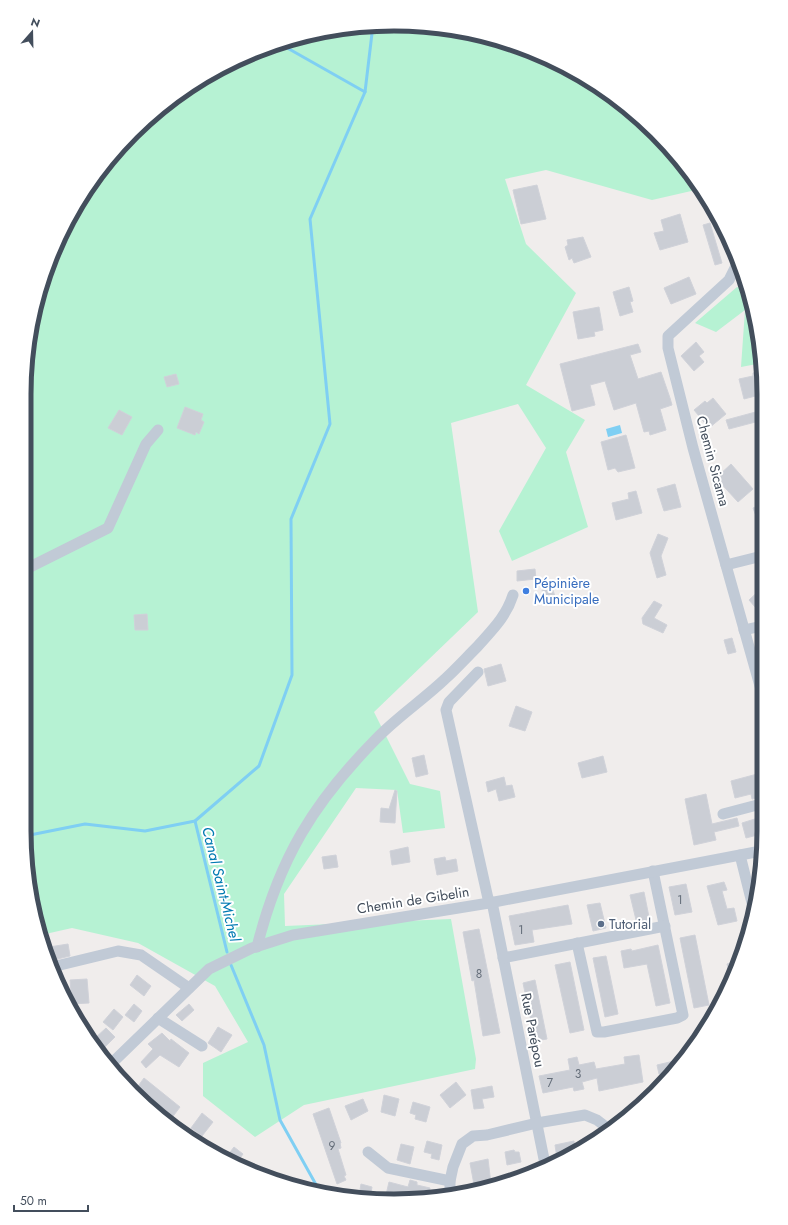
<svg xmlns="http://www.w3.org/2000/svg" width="788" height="1225" viewBox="0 0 788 1225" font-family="Jost,sans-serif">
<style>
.green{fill:#b6f2d3}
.water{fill:#7fcff3}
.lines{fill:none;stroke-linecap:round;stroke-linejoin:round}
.stream{stroke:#7fcff3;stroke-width:3}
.building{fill:#cbced5;stroke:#d0d2d9}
.minor{stroke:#c1cad6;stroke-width:11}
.shop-dot{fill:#3f7fe0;stroke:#fff;stroke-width:1.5}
.service-dot{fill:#5c6f8a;stroke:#fff;stroke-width:1.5}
.labels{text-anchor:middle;stroke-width:4;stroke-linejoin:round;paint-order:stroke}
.number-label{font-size:12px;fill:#656e7a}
.street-label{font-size:14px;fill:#434e5c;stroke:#fff}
.shop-label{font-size:14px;fill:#366cbe;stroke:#fff;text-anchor:start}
.service-label{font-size:14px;fill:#4e5e75;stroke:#fff;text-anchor:start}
.water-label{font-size:15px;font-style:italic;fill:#007ab2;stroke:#fff}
.rim{fill:none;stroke:#434e5c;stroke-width:5}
</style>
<rect width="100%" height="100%" fill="#f0edec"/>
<!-- green -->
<g class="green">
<path d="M370,25C393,26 419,24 443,27C544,42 645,101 700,189L652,200L546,170L505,179L526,244L576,293L526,385L585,420L566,452L588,527L512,561L499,531L546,448L518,404L451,423L478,612L374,712L410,784L440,791L445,828L403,833L397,790L356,788L284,894L285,926L451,919L476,1059L475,1069L304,1105L255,1137L203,1096V1063L248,1042L215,986L138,943L72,928L41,935L24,831L27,345L52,252L116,150L169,101L230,62L298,37Z"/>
<path d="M737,287L749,291L751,298L762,363L741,367L745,310L716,332L695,323Z"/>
</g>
<!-- water -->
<path class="water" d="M620,425L622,433L608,437L606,429Z"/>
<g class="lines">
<!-- stream -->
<g class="stream">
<path d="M278,44L282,45L365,92L373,25"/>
<path d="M195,821L227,952"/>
<path d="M25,836L85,824L145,831L195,821L259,766L292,675L291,519L330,424L310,219L365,92"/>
<path d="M231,965L264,1045L280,1120L319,1190"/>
</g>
</g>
<!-- building -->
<g class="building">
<path d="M537,185L546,219L521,224L513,190Z"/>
<path d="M680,214L688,242L660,250L654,233L664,231L661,220Z"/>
<path d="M710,223L722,263L715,265L703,225Z"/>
<path d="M583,237L591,257L574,263L572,258L569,260L565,247L568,245L567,240Z"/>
<path d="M689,277L696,294L671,304L664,288Z"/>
<path d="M629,287L633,301L630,302L633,312L620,316L613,292Z"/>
<path d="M599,307L603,330L594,332L595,336L578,339L573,312Z"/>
<path d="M696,342L704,352L699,356L704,362L694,371L681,356Z"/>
<path d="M638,344L641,352L630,355L638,379L661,372L670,398L672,405L660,409L666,430L650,435L649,431L644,432L636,403L614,410L605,381L590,385L595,405L572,411L560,364Z"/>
<path d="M763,370V394L744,399L739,379L753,376V373Z"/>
<path d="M176,374L179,384L167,387L164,377Z"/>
<path d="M713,398L726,414L709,428L694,410L705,401L707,403Z"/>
<path d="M185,407L203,414L201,420L204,422L199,434L196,432L195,435L177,428Z"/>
<path d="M119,410L132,417L122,435L108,428Z"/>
<path d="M763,410V420L729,429L726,420Z"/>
<path d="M626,435L635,468L618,472L615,468L608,470L601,442Z"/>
<path d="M731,464L753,489L738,502L716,478Z"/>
<path d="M675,484L681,507L664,511L657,489Z"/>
<path d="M636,491L642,513L616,520L612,503L629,499L628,493Z"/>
<path d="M763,504L762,532L753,508Z"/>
<path d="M658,534L668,538L661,556L666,575L657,578L650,553Z"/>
<path d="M535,569L536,579L517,581V571Z"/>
<path d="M552,588L555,596L545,600L542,590Z"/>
<path d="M762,588V615L749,600Z"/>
<path d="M654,601L662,605L654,618L667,625L663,633L643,624L642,618Z"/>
<path d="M147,614L148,630H135L134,615Z"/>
<path d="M732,638L736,652L728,654L724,640Z"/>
<path d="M501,664L506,681L488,686L484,669Z"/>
<path d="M516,706L532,712L525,731L509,726Z"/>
<path d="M424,755L428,774L416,777L412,758Z"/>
<path d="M603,756L607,772L582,778L578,763Z"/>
<path d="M761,773V797L752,799L751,794L735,798L731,781Z"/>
<path d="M504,777L506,786L512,785L515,797L499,801L496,789L488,792L486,782Z"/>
<path d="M395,790L397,791L395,823L380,822L381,808L389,809Z"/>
<path d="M706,794L712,824L737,818L739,826L714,832L716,840L694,845L685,799Z"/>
<path d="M761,811V834L746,838L742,823L758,818L757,812Z"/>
<path d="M408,847L410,862L392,865L390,851Z"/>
<path d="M336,855L338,867L324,869L322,857Z"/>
<path d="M445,857L446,861L456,859L458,871L437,875L434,859Z"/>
<path d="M724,882L727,890L722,891L727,909L734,908L737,921L718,925L707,886Z"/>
<path d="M686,884L692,912L675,915L669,887Z"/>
<path d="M644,892L650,922L637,924L630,895Z"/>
<path d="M600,903L606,928L593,931L587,905Z"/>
<path d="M568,905L572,924L532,930L534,942L515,945L509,916Z"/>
<path d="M479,929L500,1033L483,1036L474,980L472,981L463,932Z"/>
<path d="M695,935L709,1005L694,1008L680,938Z"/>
<path d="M68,944L70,956L49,961L43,948Z"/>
<path d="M658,945L670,1003L656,1006L647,964L624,968L621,951L631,949L632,951Z"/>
<path d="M606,956L618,1014L605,1017L593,958Z"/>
<path d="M739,960L736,973L731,980L727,964Z"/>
<path d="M570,962L584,1030L570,1033L555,965Z"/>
<path d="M137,975L151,986L144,996L130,985Z"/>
<path d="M87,979L89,1003L72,1004L70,980Z"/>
<path d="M535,980L547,1039L535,1041L523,983Z"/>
<path d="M134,1004L142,1011L134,1022L125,1015Z"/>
<path d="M189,1004L194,1010L182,1021L176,1015Z"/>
<path d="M114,1009L123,1017L113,1030L103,1022Z"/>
<path d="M218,1027L232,1035L221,1052L208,1043Z"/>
<path d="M106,1028L115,1037L103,1049L94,1039Z"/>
<path d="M162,1033L170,1041L171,1039L189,1053L179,1067L160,1055L146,1068L141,1062L153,1049L148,1044Z"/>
<path d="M639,1055L643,1082L599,1091L597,1078L582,1082L584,1089L574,1091L573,1087L543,1093L539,1076L570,1070L568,1059L577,1057L579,1065L594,1062L596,1069L625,1064L624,1057Z"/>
<path d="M674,1061L676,1069L674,1073L659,1074L657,1065Z"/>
<path d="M144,1078L180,1107L168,1123L160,1115L162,1112L158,1109L159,1107L146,1097L145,1099L136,1089Z"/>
<path d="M456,1082L466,1095L450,1108L440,1095Z"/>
<path d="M492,1086L494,1097L482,1099L484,1108L474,1109L471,1090Z"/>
<path d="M384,1095L399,1099L395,1116L381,1112Z"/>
<path d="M363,1099L368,1111L351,1120L345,1106Z"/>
<path d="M413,1102L430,1107L426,1122L415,1119L416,1115L410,1113Z"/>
<path d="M329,1108L341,1143H340L341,1148L338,1149L346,1175L344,1176L346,1180L337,1184L313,1114Z"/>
<path d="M202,1113L213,1122L202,1136L191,1128Z"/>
<path d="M427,1141L442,1145L439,1160L431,1158L432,1154L424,1152Z"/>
<path d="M574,1141L575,1150L557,1158L555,1145Z"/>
<path d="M401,1144L414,1147L410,1164L397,1160Z"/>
<path d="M234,1147L243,1154L238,1161L227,1156Z"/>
<path d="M514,1150L515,1152H519L521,1162L507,1165L505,1152Z"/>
<path d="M488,1159L491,1184L486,1185L487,1189L475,1190L470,1163Z"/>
<path d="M410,1180L417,1182V1185L430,1188L429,1194L385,1199L389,1182L408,1187Z"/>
<path d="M361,1184L372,1187L370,1198L359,1195Z"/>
</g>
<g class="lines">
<!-- minor -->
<g class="minor">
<path d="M738,262L729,280L668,336V348L693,448L762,693"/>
<path d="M726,565L762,556"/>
<path d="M26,569L108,528L146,444L158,430"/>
<path d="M744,630L762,626"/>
<path d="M478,672L449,702L446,710L489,903"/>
<path d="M723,814L761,804"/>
<path d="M740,855L753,907"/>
<path d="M492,902L545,1164"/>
<path d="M577,943L597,1032H604L677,1018L683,1015L653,871"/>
<path d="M257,947C279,859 313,803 376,739C397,717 423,700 445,679C456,669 466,658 477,647C492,630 506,617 513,595"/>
<path d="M503,958L665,926"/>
<path d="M52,967L118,951L141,955L189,988"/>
<path d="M158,1018L202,1046"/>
<path d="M112,1063L209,969L252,948L293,935L489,903L761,851"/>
<path d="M368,1152L388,1168L450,1181"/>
<path d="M450,1192V1181L453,1167L462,1144L473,1136L487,1135L537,1123L585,1115L597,1120L610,1130"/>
</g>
</g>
<!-- markers -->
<circle class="shop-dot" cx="526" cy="591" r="4"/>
<circle class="service-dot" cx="601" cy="924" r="4"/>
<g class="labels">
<!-- number labels -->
<g class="number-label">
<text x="680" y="904">1</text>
<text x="521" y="934">1</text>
<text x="479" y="978">8</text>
<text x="578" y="1078">3</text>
<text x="550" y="1087">7</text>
<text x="332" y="1150">9</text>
</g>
<!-- street labels -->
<g class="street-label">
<text transform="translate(713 461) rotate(75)" y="5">Chemin Sicama</text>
<text transform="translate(413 900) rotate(-9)" y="5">Chemin de Gibelin</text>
<text transform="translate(533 1030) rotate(79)" y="5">Rue Parépou</text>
</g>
<!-- shop labels -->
<g class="shop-label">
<text x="534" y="588">Pépinière<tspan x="534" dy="16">Municipale</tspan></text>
</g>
<!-- service labels -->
<g class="service-label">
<text x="609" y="929">Tutorial</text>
</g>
<!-- water labels -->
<g class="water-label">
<text transform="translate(221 884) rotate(76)" y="5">Canal Saint-Michel</text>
</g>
</g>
<!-- crop -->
<path d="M0 0H788V1225H0ZM394 31H394A363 363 0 0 1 757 394V831A363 363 0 0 1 394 1194H394A363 363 0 0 1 31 831V394A363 363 0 0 1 394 31Z" fill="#fff" fill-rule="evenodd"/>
<path class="rim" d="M394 31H394A363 363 0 0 1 757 394V831A363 363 0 0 1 394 1194H394A363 363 0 0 1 31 831V394A363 363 0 0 1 394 31Z"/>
<!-- north arrow -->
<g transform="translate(32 32) rotate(20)" stroke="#ffffff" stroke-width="3" paint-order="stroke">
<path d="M0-3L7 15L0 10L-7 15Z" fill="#434e5c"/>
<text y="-6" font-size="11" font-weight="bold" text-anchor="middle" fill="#434e5c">N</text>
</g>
<!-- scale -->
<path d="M14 1205v6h74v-6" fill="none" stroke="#434e5c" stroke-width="2"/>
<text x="20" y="1205" font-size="12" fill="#434e5c" stroke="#ffffff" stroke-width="3" paint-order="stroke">50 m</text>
</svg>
